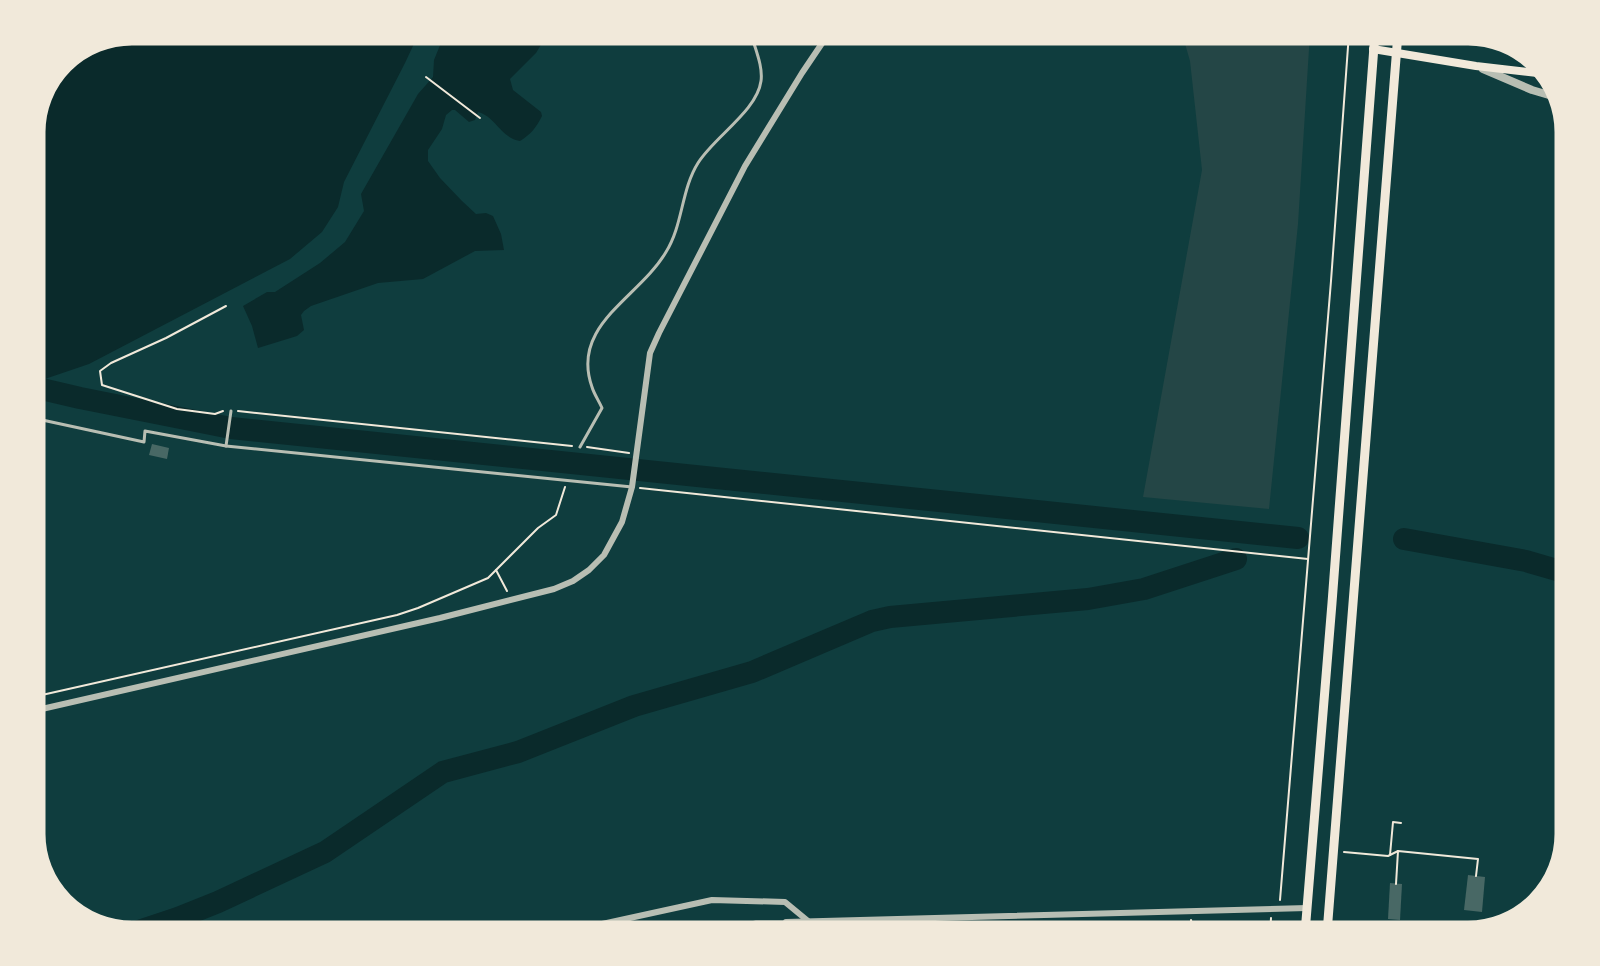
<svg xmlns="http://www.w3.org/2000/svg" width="1600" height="966" viewBox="0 0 1600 966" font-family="'PT Sans Narrow',sans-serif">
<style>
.green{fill:#244646}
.water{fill:#0a2a2b}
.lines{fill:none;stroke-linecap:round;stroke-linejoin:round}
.river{stroke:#0a2a2b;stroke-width:22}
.building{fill:#486865}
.path{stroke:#f1e9da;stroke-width:2}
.service{stroke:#b8beb3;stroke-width:3}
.minor{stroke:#b8beb3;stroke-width:6}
.tertiary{stroke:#b8beb3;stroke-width:8}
.secondary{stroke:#f1e9da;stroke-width:8}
.primary{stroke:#f1e9da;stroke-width:9}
.rim{fill:none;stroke:#f1e9da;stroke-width:3}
</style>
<rect width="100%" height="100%" fill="#0f3d3e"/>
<!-- green -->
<path class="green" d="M1182,33H1310L1298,224L1269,509L1143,497L1202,170L1190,61Z"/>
<!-- water -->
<g class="water">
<path d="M131,33H419L405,63L344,182L338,207L322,232L290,259L89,364L33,383V125L62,62Z"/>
<path d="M445,33H548L536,53L510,79L513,90L541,112L542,116C536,128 531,134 520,141C501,138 495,116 478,112L475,120L469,122L455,110H452L446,115L442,129L428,150V161L440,178L462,201L476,214L486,213L493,216L501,234L504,250L475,251L423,279L378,283L311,306L304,311L301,315L304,330L297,336L258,348L252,326L243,306L267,292H275L320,263L345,242L364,211L361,194L418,94L433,77L434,60Z"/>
</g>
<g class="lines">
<!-- river -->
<g class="river">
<path d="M33,387L80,398L231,428L1298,538"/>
<path d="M1404,539L1526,561L1567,573"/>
<path d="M133,933L178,918L218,902L325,852L443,772L518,752L634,706L752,672L872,621L890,617L1088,599L1144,589L1236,559"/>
</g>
</g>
<!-- building -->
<g class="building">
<path d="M152,444L169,448L167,459L149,455Z"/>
<path d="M1468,875L1485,877L1482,912L1464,910Z"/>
<path d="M1390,883L1402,884L1400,920L1388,919Z"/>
</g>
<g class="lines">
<!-- path -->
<g class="path">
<path d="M426,77L480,118"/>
<path d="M223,411L215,414L177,409L102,385L100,371L111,363L166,338L226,306"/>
<path d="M238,411L572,446"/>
<path d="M587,447L629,453"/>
<path d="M640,488L1308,559"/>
<path d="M496,570L507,591"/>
<path d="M33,697L397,615L418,608L488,578L538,528L556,515L565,487"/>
<path d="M1344,852L1388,856L1398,851L1478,859L1476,876"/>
<path d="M1390,855L1393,822L1401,823"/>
<path d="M1396,884L1398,851"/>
<path d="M1280,900L1331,281L1349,33"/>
<path d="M1191,920L1194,933"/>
<path d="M1270,933L1271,918"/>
</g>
<!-- service -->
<g class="service">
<path d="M33,418L144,442L145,431L226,446L632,487"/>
<path d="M226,446L231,411"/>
<path d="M580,447L602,408C599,401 594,394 592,387C570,325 639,298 666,252C683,225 681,190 698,163C714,137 757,111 761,81C763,67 756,51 752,37V33"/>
<path d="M696,933L756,922H786"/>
</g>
<!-- minor -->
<g class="minor">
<path d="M33,711L440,618L554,589L573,581L589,570L604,555L622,522L632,487L650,353L659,333L745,166L802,73L829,33"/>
<path d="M786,922L1307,908"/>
<path d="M561,933L712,900L785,902L808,921"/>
</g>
<!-- tertiary -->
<path class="tertiary" d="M1483,69L1532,90L1559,98"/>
<!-- secondary -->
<path class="secondary" d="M1373,49L1476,66L1546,74"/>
<!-- primary -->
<g class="primary">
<path d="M1305,933L1332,603L1375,33"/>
<path d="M1327,933L1398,33"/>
</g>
</g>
<!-- crop -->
<path d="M0 0H1600V966H0ZM132 44H1468A88 88 0 0 1 1556 132V834A88 88 0 0 1 1468 922H132A88 88 0 0 1 44 834V132A88 88 0 0 1 132 44Z" fill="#f1e9da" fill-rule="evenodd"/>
<path class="rim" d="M132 44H1468A88 88 0 0 1 1556 132V834A88 88 0 0 1 1468 922H132A88 88 0 0 1 44 834V132A88 88 0 0 1 132 44Z"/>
</svg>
